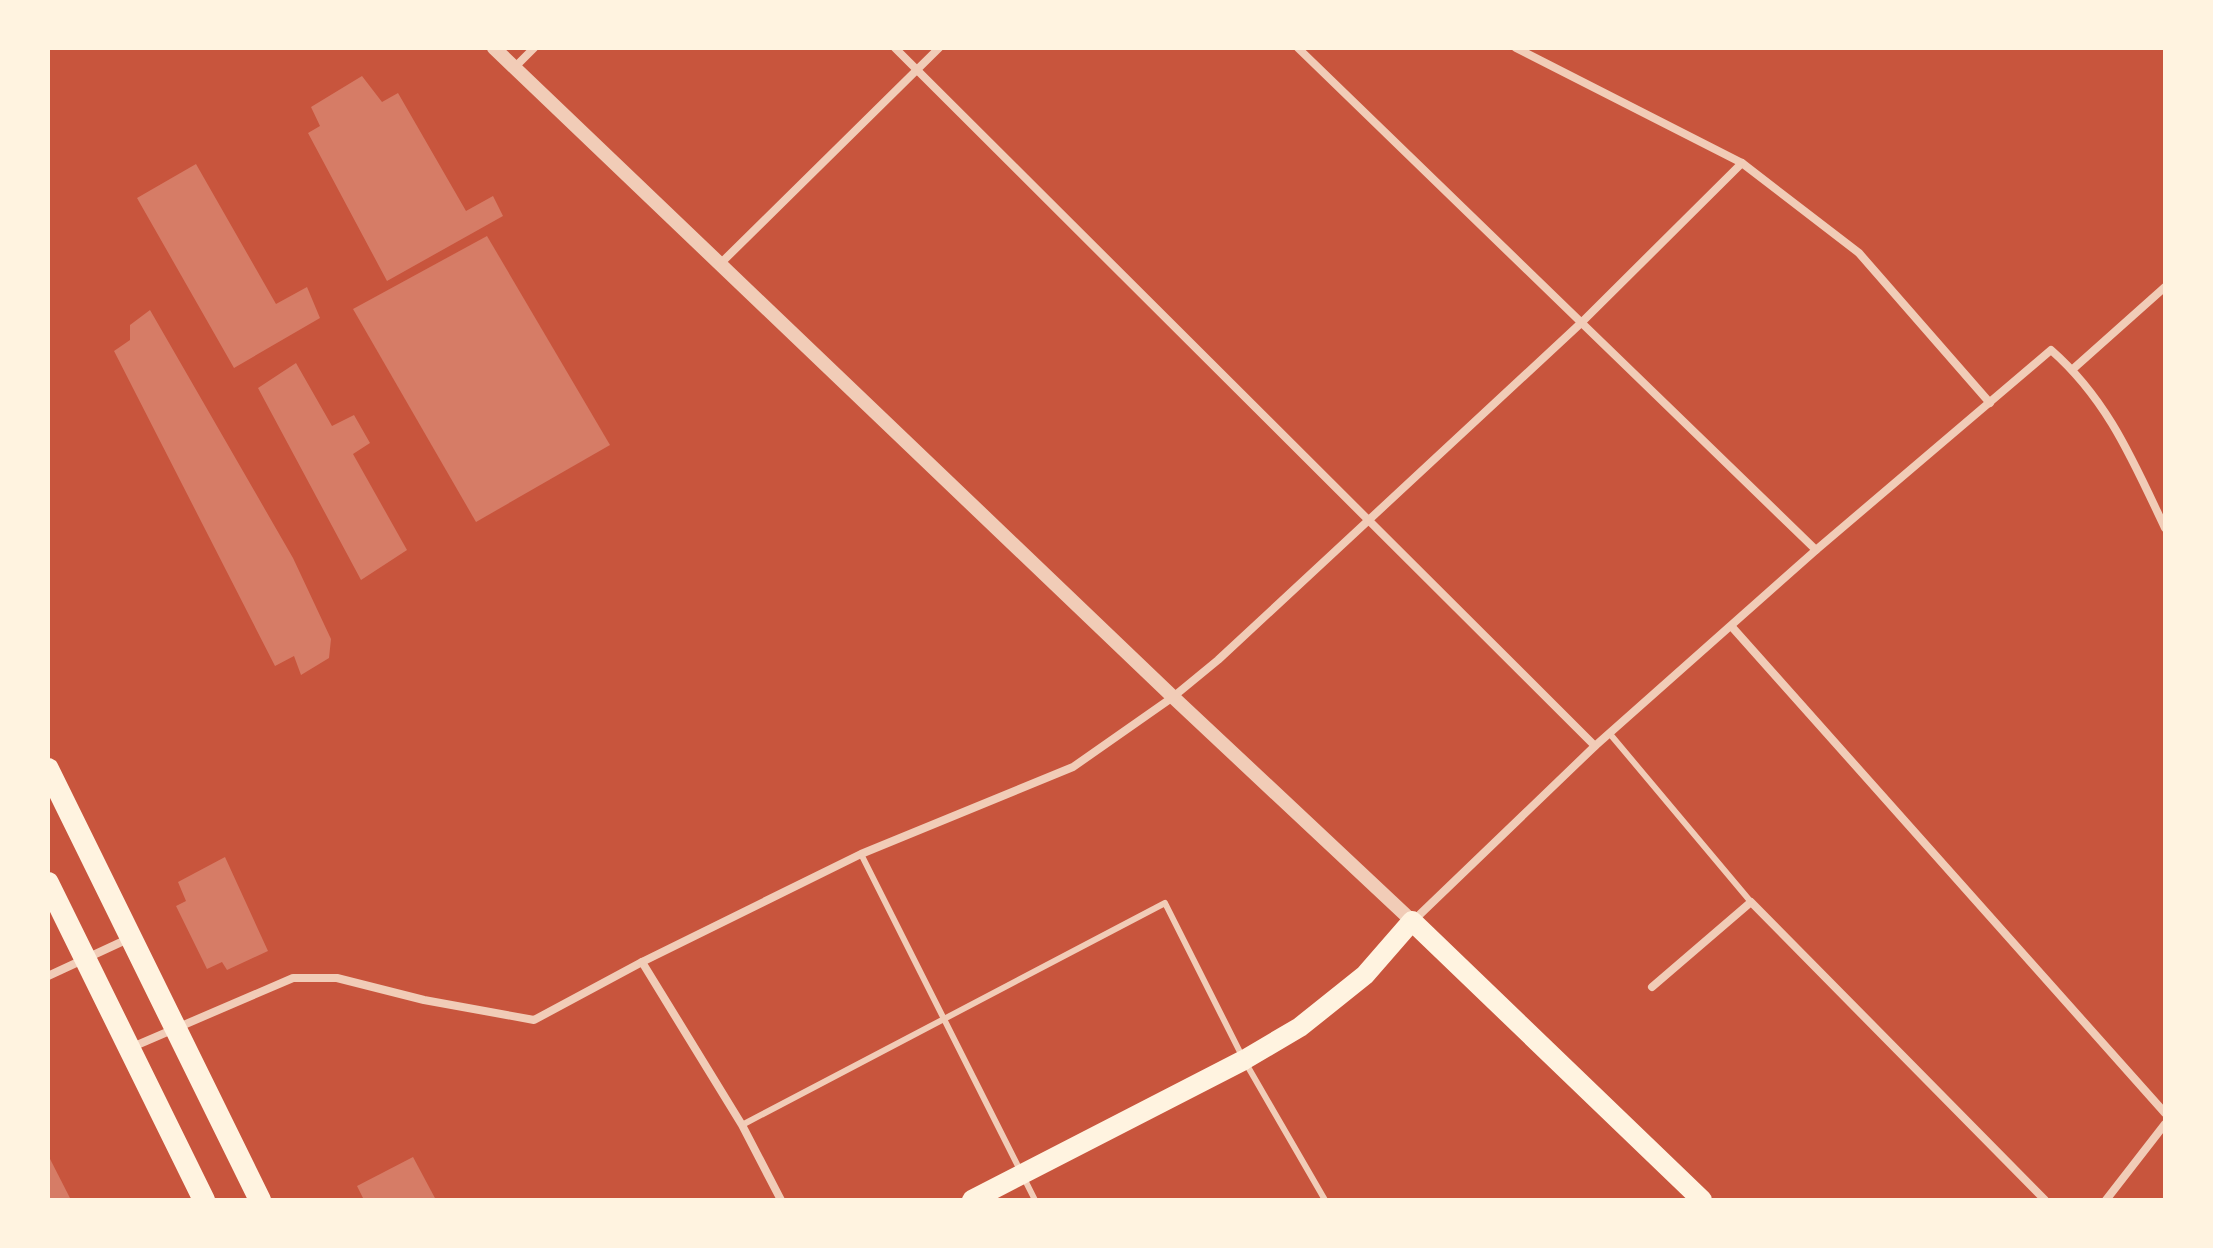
<svg xmlns="http://www.w3.org/2000/svg" width="2213" height="1248" viewBox="0 0 2213 1248" font-family="'DM Sans',sans-serif">
<style>
.building{fill:#d67c66}
.lines{fill:none;stroke-linecap:round;stroke-linejoin:round}
.service{stroke:#f1ccb7;stroke-width:6}
.minor{stroke:#f1ccb7;stroke-width:8}
.tertiary{stroke:#f1ccb7;stroke-width:14}
.primary{stroke:#fff3e0;stroke-width:20}
.trunk{stroke:#fff3e0;stroke-width:22}
</style>
<rect width="100%" height="100%" fill="#c8553d"/>
<!-- building -->
<g class="building">
<path d="M362,76L382,102L398,93L466,211L493,196L503,216L387,281L308,133L320,126L311,107Z"/>
<path d="M196,164L276,304L307,287L320,318L234,368L137,198Z"/>
<path d="M487,236L610,445L476,522L353,309Z"/>
<path d="M150,310L293,558L331,639L329,658L301,675L294,656L275,666L114,351L130,340V325Z"/>
<path d="M296,363L332,426L354,415L370,443L353,454L407,550L361,580L258,388Z"/>
<path d="M225,857L268,951L227,970L222,962L207,969L176,906L186,901L178,882Z"/>
<path d="M48,1155L71,1200H48Z"/>
<path d="M413,1157L436,1200H364L357,1186Z"/>
</g>
<g class="lines">
<!-- service -->
<g class="service">
<path d="M1610,734L1751,902"/>
<path d="M861,854L1035,1200"/>
<path d="M742,1125L1165,903L1244,1060L1325,1200"/>
</g>
<!-- minor -->
<g class="minor">
<path d="M895,48L1595,746"/>
<path d="M1298,48L1816,550"/>
<path d="M1516,48L1742,163L1859,253L1990,403"/>
<path d="M514,68L534,48"/>
<path d="M720,264L939,48"/>
<path d="M2073,369L2165,287"/>
<path d="M1732,627L2165,1113"/>
<path d="M1413,921L1595,746L1816,550L2051,350C2108,400 2133,461 2165,528"/>
<path d="M642,962L742,1125L781,1200"/>
<path d="M48,976L130,938"/>
<path d="M1652,987L1751,902L2045,1200"/>
<path d="M130,1048L293,978H337L424,1000L534,1020L642,962L861,854L1073,767L1173,697L1218,660L1581,323L1742,163"/>
<path d="M2106,1200L2165,1124"/>
</g>
<!-- tertiary -->
<path class="tertiary" d="M494,48L1173,697L1412,921"/>
<!-- primary -->
<path class="primary" d="M972,1200L1244,1060L1300,1027L1365,975L1412,921L1702,1200"/>
<!-- trunk -->
<g class="trunk">
<path d="M48,769L260,1200"/>
<path d="M48,883L204,1200"/>
</g>
</g>
<!-- border -->
<rect width="2213" height="1248" fill="none" stroke="#fff3e0" stroke-width="100"/>
</svg>
